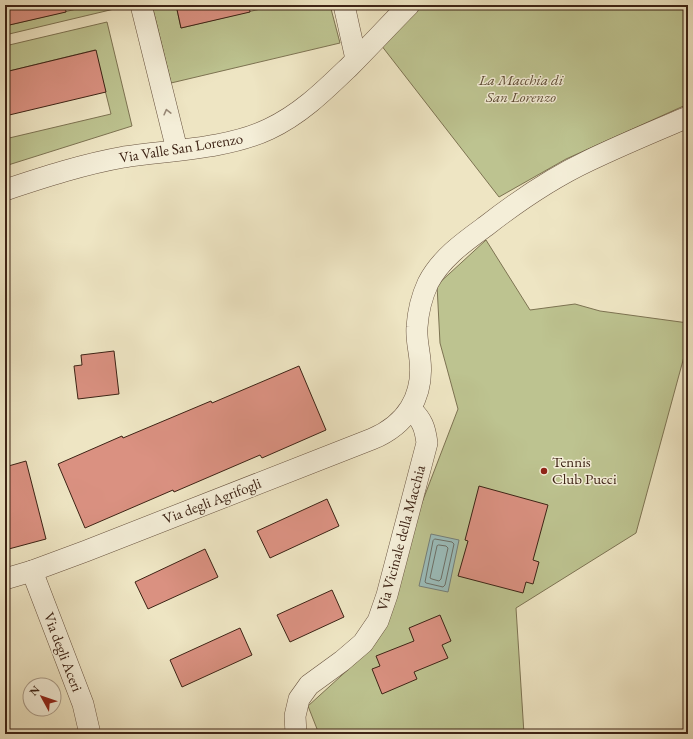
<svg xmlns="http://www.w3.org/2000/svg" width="693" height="739" viewBox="0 0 693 739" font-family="'EB Garamond',serif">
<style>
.green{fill:#bdc390;stroke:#7d7352}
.water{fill:#9bbdbb;stroke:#757f79}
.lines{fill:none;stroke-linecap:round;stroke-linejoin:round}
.shore{stroke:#6c7068;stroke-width:1}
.building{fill:#da9181;stroke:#3d2315}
.minor-casing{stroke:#695440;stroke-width:22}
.minor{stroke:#f4eed8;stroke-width:21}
.oneway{stroke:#988876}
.poi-dot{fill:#8f2418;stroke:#f4eed8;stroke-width:1.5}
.labels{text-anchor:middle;stroke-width:3;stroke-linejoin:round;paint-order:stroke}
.park-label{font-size:15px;font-style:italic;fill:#5d4b34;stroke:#f4eed8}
.street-label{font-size:15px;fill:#3d2315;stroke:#f4eed8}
.poi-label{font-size:15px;fill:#3d2315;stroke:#f4eed8;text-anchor:start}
</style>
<rect width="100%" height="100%" fill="#eee5c3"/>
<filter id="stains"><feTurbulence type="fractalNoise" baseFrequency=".005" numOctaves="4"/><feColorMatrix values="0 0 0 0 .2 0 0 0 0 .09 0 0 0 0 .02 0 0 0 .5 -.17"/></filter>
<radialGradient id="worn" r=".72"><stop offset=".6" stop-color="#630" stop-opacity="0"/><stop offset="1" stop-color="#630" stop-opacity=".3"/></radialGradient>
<!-- green -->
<g class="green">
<path d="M85,5H131L5,35V26L85,7Z"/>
<path d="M152,5H176L181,28L277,5H330L340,43L171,83Z"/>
<path d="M418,5H688V104L566,159L499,197L381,45Z"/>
<path d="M107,22L132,126L5,166V139L111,114L95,50L5,72V46Z"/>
<path d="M486,240L530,310L575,304L600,311L688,323V342L636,533L516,608L524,734H319L308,706L363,656L458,409L440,343L437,285Z"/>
</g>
<!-- water -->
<path class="water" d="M431,534L459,540L448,592L419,586Z"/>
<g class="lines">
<!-- shore -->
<g class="shore">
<path d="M435,539L452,542L454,544L445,585L443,587L426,583L425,582L433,541Z"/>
<path d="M439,545L446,546L448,548L441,579L439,581L432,579L430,578L437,546Z"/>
</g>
</g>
<!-- building -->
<g class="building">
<path d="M5,5H65L66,12L5,26Z"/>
<path d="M176,5H249L250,12L181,28Z"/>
<path d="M96,50L106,92L5,116V72Z"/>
<path d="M114,351L119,394L78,399L74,366L82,365L81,355Z"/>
<path d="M299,366L326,430L262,458L260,455L174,492L173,490L85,528L58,464L122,436L123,438L211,401L212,403Z"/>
<path d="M26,461L46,539L5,550V467Z"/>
<path d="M479,486L548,505L533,560L539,562L533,584L526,582L523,593L458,576L468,541L465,540Z"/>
<path d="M327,499L339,526L270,558L257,531Z"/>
<path d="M205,549L218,577L148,609L135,582Z"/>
<path d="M332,590L344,617L290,642L277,615Z"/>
<path d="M440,615L451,641L442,645L448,658L414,672L417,679L382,694L372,669L380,666L376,656L414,641L409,628Z"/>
<path d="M240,628L252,655L182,687L170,660Z"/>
</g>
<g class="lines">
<!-- minor casing -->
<g class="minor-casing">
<g id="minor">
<path d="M141,5L177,150"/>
<path d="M344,5L356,59"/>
<path d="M5,190C44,177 84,164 124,157C171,150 227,149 269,129C301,114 325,90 350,66C370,46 389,25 409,5"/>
<path d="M32,571L83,704L90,734"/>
<path d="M5,579L32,571L86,551L372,439C406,425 424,397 420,360C419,349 416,338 417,327C418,312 422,296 428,283C441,258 464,242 486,226C518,201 552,178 588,161C621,145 655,131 688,117"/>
<path d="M296,734L295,716L299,699L309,685L342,661L363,643L378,621L387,595L427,443C425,427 422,420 411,409"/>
</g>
</g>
<!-- minor -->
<use href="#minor" class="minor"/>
</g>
<!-- one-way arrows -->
<defs><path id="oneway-chevron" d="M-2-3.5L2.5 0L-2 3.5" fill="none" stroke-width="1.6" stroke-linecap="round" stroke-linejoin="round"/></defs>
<use class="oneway" href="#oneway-chevron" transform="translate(167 112) rotate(-104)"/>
<!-- markers -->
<circle class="poi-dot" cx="544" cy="471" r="4"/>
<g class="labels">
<!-- park labels -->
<g class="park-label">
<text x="521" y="85">La Macchia di<tspan x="521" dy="17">San Lorenzo</tspan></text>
</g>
<!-- street labels -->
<g class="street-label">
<text transform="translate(181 148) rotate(-9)" y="5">Via Valle San Lorenzo</text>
<text transform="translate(212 501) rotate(-21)" y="5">Via degli Agrifogli</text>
<text transform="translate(401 538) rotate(-75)" y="5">Via Vicinale della Macchia</text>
<text transform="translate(63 652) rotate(69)" y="5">Via degli Aceri</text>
</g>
<!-- poi labels -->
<g class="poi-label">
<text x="552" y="467">Tennis<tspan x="552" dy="17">Club Pucci</tspan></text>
</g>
</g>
<!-- margin -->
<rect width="693" height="739" fill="none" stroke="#eee5c3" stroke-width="20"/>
<rect x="6" y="6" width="681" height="727" fill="none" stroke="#3d2315" stroke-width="2"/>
<rect x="10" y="10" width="673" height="719" fill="none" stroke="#3d2315"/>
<!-- north arrow -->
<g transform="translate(42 697) rotate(310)"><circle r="19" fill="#f4eed8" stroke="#ab9d8a"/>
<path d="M0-3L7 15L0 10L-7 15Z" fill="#8f2418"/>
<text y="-6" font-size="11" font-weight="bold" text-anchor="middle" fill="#3d2315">N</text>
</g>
<rect width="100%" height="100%" filter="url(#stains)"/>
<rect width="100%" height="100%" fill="url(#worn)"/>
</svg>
